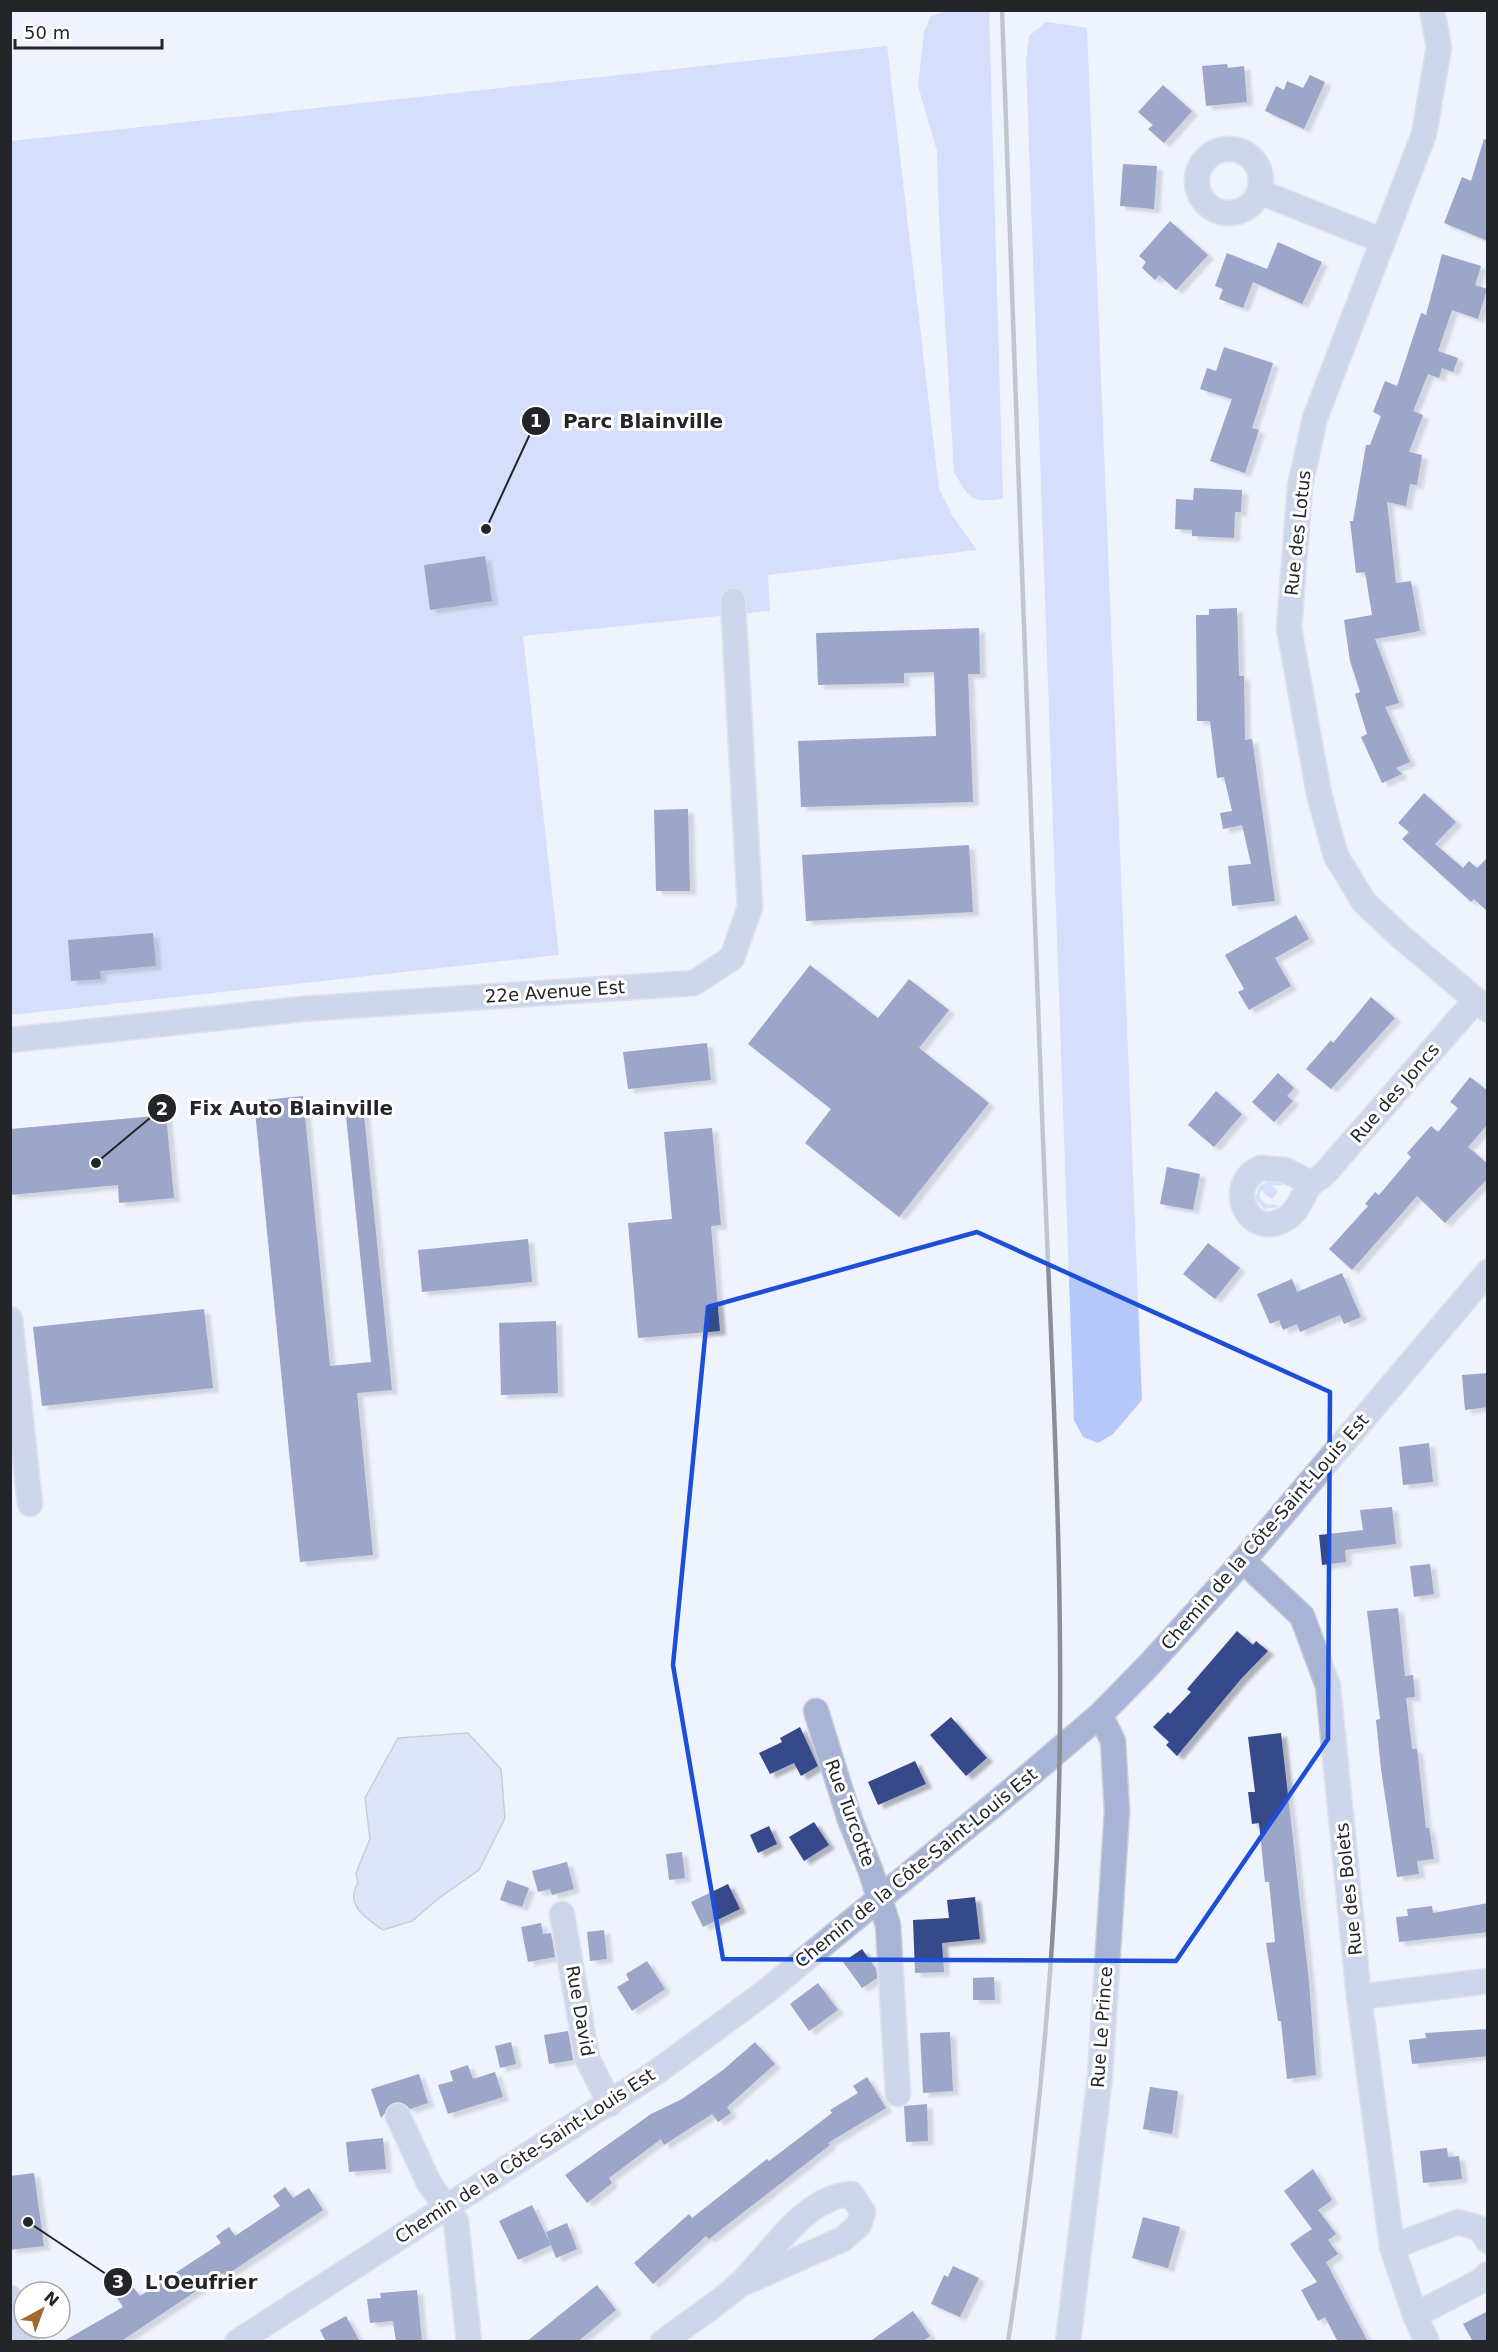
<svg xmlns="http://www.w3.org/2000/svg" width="1498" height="2352" viewBox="0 0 1498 2352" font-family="'DejaVu Sans',sans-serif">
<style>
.green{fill:#b6c8f9}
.water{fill:#c9d5f3;stroke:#97a0b6;stroke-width:1.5}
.building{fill:#364a8b;filter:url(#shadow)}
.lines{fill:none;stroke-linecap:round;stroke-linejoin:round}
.minor-casing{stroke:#caced8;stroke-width:27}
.minor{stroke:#a7b4d5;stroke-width:24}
.rail{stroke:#8b8e96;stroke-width:4.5}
.marked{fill:none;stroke:#1d4ed8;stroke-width:4.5;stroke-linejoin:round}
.labels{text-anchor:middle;stroke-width:6;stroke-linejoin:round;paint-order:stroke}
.street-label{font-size:18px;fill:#232529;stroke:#fff}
.leader{fill:none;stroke:#232529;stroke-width:2}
.callout-dot{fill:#232529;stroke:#fff;stroke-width:2}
.mark-label{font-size:18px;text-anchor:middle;font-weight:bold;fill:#fff}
.callout-label{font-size:20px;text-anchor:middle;font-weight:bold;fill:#232529;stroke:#fff;stroke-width:6;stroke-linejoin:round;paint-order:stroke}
</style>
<defs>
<filter id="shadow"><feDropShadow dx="6" dy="4" stdDeviation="1.5" flood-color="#0004"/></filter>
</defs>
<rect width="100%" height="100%" fill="#eff3fe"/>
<!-- green -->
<g class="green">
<path d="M946,11H989L1003,499C970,503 970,499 954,472L939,219L937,151L918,86L924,32L931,16Z"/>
<path d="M1046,22L1087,28L1142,1400L1113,1434L1098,1443L1083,1437L1074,1420L1026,61L1029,36Z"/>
<path d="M887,46L939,489L953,517L977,550L768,575L770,611L523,636L559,955L11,1015V141Z"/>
<path d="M1267,1182L1283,1183L1282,1185L1272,1186L1278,1191L1273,1199L1265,1195L1263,1190L1260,1192V1198L1266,1204L1277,1205L1279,1207L1264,1209L1255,1199L1259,1186Z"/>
</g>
<!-- water -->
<path class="water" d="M468,1733L501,1769L505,1818L479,1870L439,1898L412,1921L383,1930C367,1919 344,1905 358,1883L356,1873L370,1839L365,1798L398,1738Z"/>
<!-- building -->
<g class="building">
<path d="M1227,64L1228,68L1244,66L1247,102L1206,106L1202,66Z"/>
<path d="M1310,75L1325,82L1304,129L1265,111L1276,86L1284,90L1287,81L1303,88Z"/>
<path d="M1163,85L1192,111L1164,143L1148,129L1153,125L1138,112Z"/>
<path d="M1484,139L1488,140V241L1444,223L1462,177L1471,181Z"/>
<path d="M1123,164L1157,166L1154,209L1120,206Z"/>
<path d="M1170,221L1208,255L1176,290L1159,275L1155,280L1142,268L1146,262L1139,256Z"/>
<path d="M1278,242L1322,262L1302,304L1253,282L1243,308L1219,299L1223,289L1215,286L1227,253L1267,269Z"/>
<path d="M1442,254L1481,266L1475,285L1487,289L1478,319L1452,310L1438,351L1458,358L1453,372L1442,368L1439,378L1428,374L1413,411L1423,415L1409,452L1422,455L1417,485L1410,484L1406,506L1387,502L1396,583L1411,581L1420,631L1375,639L1399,703L1385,707L1410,762L1396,768L1402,774L1382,783L1361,737L1367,734L1355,694L1360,692L1350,661L1344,620L1372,615L1365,572L1356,573L1350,521H1353L1366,445H1370L1381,416L1373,412L1385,381L1397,386L1421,313L1426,315Z"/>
<path d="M1224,347L1273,363L1252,428L1259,430L1245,473L1210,461L1232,399L1200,389L1207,368L1216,371Z"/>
<path d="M1194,488L1242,490L1241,512H1235L1234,538L1192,536V530L1175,529L1176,499L1193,500Z"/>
<path d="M485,556L492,601L430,610L424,565Z"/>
<path d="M1237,608L1239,676H1244L1245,740L1252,739L1275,901L1232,906L1228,866L1251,864L1242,825L1223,829L1220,813L1232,811L1224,777L1217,778L1210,721H1197L1196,615H1209V609Z"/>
<path d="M979,628L980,674H968L973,802L801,807L798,741L936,736L934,672L904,673V683L818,685L816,633Z"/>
<path d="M1424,793L1456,822L1435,844L1463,868L1469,861L1477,868L1488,857V912L1474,899L1471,902L1402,839L1409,832L1398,823Z"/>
<path d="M688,809L690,891H656L654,810Z"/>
<path d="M969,845L973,912L806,921L802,855Z"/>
<path d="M1296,915L1309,939L1275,958L1291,986L1249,1010L1238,992L1244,989L1225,955Z"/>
<path d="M153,933L156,966L100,971L101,979L71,981L68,940Z"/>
<path d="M810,965L878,1018L909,979L949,1010L919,1048L989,1103L899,1217L805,1143L831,1109L748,1044Z"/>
<path d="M1371,997L1395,1018L1331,1089L1306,1069L1331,1040L1333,1043Z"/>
<path d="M707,1043L711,1080L628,1089L623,1052Z"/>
<path d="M1278,1073L1294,1088L1287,1096L1293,1101L1274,1122L1252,1102Z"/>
<path d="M1470,1077L1488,1091V1124L1468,1147L1488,1164V1178L1445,1223L1417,1196L1352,1270L1329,1249L1368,1206L1365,1204L1375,1192L1379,1195L1411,1157L1407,1153L1431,1126L1438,1132L1458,1108L1450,1102Z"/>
<path d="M1216,1091L1242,1114L1214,1147L1188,1125Z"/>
<path d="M303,1096L330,1366L371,1362L345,1106L363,1105L392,1390L357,1393L373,1555L300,1562L254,1101Z"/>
<path d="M166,1115L174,1198L119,1203L118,1185L10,1195V1129Z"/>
<path d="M712,1128L721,1225L711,1226L720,1331L638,1338L628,1223L672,1219L664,1132Z"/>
<path d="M1167,1167L1200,1174L1193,1210L1160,1204Z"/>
<path d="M528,1239L532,1282L422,1292L418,1250Z"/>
<path d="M1208,1243L1240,1268L1215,1299L1183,1274Z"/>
<path d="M1342,1273L1361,1317L1344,1324L1340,1315L1300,1332L1297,1324L1283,1330L1279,1320L1270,1324L1257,1294L1292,1279L1297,1292Z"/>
<path d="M204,1309L213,1388L42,1406L33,1327Z"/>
<path d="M556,1321L558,1393L501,1395L499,1323Z"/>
<path d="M1488,1373V1407L1465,1410L1462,1375Z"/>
<path d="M1429,1443L1433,1482L1403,1485L1399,1447Z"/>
<path d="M1392,1507L1396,1544L1345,1550L1346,1562L1322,1565L1319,1535L1363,1530L1360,1510Z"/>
<path d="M1430,1564L1434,1594L1414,1597L1410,1566Z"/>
<path d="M1398,1608L1405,1676L1413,1675L1415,1697L1406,1698L1412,1749H1417L1426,1828H1429L1434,1859L1417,1861L1419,1874L1397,1877L1381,1769L1376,1720L1380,1719L1367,1611Z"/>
<path d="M1237,1631L1253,1645L1256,1641L1268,1651L1241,1679L1177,1756L1166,1745L1169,1742L1153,1727L1168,1712L1170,1714L1191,1692L1187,1689Z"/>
<path d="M951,1717L987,1758L966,1776L930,1735Z"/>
<path d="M800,1727L818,1766L801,1776L794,1763L770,1774L759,1753L782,1742L780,1738Z"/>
<path d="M1281,1733L1309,1982L1316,2075L1287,2079L1281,2021H1278L1266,1943L1275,1942L1269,1882H1265L1259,1823L1252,1824L1248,1792H1255L1248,1737Z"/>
<path d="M915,1761L926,1784L878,1805L868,1782Z"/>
<path d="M814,1822L829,1845L804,1861L789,1837Z"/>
<path d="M769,1826L777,1844L758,1853L750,1835Z"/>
<path d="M682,1852L685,1878L669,1880L666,1854Z"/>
<path d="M567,1862L574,1889L552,1895L550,1889L538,1892L532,1871Z"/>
<path d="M507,1880L529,1888L522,1907L500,1900Z"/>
<path d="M728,1884L740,1909L703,1927L691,1902Z"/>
<path d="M975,1897L980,1939L942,1943L944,1972L915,1973L913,1920L949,1918L947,1900Z"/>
<path d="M1488,1903V1932L1399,1942L1396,1917L1408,1916L1407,1909L1432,1906L1433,1913Z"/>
<path d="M541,1923L543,1934L551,1933L555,1957L528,1962L521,1927Z"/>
<path d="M604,1930L607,1959L590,1961L587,1932Z"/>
<path d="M862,1949L876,1969L877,1978L862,1988L843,1962Z"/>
<path d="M647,1961L665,1989L632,2011L617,1987L629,1980L626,1974Z"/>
<path d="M994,1977L995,2000H973V1978Z"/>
<path d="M818,1983L838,2010L809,2031L790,2004Z"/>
<path d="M1488,2029V2056L1412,2064L1409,2040L1426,2038L1425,2033Z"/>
<path d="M568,2031L573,2060L549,2064L544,2035Z"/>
<path d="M950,2032L953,2091L923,2093L920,2033Z"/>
<path d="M511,2042L516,2064L500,2068L495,2046Z"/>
<path d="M755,2042L775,2064L727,2107L731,2113L718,2122L712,2114L664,2145L661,2139L609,2178L612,2183L587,2203L565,2175L651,2114L682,2099L723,2070Z"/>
<path d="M468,2065L473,2079L495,2072L503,2097L448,2114L438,2085L453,2081L450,2071Z"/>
<path d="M419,2074L428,2103L410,2109L400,2102L393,2103L381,2118L371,2089Z"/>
<path d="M867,2077L886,2108L828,2143L830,2145L709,2239L706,2236L653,2284L634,2263L689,2214L692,2218L767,2159L769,2161L832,2113L830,2110L858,2093L853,2086Z"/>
<path d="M1150,2087L1178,2091L1172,2134L1143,2129Z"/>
<path d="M927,2104L928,2141L906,2142L904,2106Z"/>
<path d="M383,2138L386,2169L349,2172L346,2142Z"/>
<path d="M1447,2148L1448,2157L1459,2156L1462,2179L1423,2183L1420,2151Z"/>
<path d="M1313,2169L1332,2200L1318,2210L1336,2234L1328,2240L1338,2254L1326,2262L1368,2342H1338L1325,2317L1318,2321L1301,2290L1317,2282L1290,2244L1312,2229L1284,2191Z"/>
<path d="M34,2173L44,2246L10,2250V2176Z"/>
<path d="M285,2187L293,2198L309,2188L323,2210L225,2276L223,2273L120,2342H62L123,2307L117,2298L134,2288L140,2296L221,2243L216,2236L229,2227L235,2236L280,2206L273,2196Z"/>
<path d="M532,2205L551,2245L518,2260L499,2221Z"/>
<path d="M1143,2217L1180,2227L1168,2268L1132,2258Z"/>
<path d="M567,2223L577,2249L556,2258L546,2232Z"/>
<path d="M953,2266L979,2278L960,2317L931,2304L944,2275L948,2277Z"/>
<path d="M597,2285L616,2310L577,2342H526Z"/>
<path d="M417,2290L422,2342H396L393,2321L370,2323L367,2299L381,2298L380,2293Z"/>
<path d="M913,2311L930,2336L922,2342H869Z"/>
<path d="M1488,2311V2342H1473L1463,2324Z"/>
<path d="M346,2316L360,2342H326L320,2330Z"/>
</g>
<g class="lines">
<!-- minor casing -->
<g class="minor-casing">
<g id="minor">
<path d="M1432,10L1439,47L1424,134L1315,418L1300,486L1289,628L1319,794L1336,856L1364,902L1401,937L1488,1010"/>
<circle cx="1229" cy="181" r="32"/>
<path d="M1260,192L1383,241"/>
<path d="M10,1040L302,1009L694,983L732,958L750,907L733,601"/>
<path d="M1311,1183L1285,1170L1261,1168C1222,1185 1249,1243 1287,1218C1301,1209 1301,1195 1311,1184C1315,1180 1322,1177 1326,1172L1476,1000"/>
<path d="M10,1319L30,1504"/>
<path d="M1243,1561L1302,1616L1328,1686L1359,1997L1392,2247L1415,2315L1427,2342"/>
<path d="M816,1711L850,1820L870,1869L888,1925L898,2094"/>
<path d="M562,1914L587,2058L610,2104"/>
<path d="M1359,1997L1488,1981"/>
<path d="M398,2116L429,2183L456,2221L469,2342"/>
<path d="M1392,2247L1458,2222L1479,2228L1488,2241"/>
<path d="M10,2298L27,2342"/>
<path d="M1415,2315L1481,2281L1488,2274"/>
<path d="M237,2342L658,2071L764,1993L1012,1790L1100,1715L1148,1666L1243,1561L1488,1272"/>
<path d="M663,2342C688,2323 715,2306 738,2286C770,2256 803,2197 851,2194L863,2212L859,2225L843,2239L737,2286"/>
<path d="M1068,2342L1100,2076L1117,1811L1113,1741L1100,1715"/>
</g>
</g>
<!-- minor -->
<use href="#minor" class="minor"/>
<!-- rail -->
<path class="rail" d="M1002,10C1015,378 1028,745 1042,1113C1051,1358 1067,1606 1057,1852C1050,2016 1033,2179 1008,2342"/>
</g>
<!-- marked area -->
<path d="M0 0H1498V2352H0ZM977,1232L1330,1392L1328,1739L1176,1961L723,1959L673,1665L708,1307Z" fill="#eff3fe" fill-opacity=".55" fill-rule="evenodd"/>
<path class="marked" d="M977,1232L1330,1392L1328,1739L1176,1961L723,1959L673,1665L708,1307Z"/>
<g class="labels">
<!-- street labels -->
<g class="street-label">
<text transform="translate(1298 533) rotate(-84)" y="6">Rue des Lotus</text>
<text transform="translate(555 992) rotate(-4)" y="6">22e Avenue Est</text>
<text transform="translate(1395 1093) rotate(-49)" y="6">Rue des Joncs</text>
<text transform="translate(1265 1532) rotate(-49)" y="6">Chemin de la Côte-Saint-Louis Est</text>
<text transform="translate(850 1813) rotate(70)" y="6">Rue Turcotte</text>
<text transform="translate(916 1868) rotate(-39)" y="6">Chemin de la Côte-Saint-Louis Est</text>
<text transform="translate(1349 1889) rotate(-96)" y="6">Rue des Bolets</text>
<text transform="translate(580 2011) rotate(80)" y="6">Rue David</text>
<text transform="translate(1102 2027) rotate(-86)" y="6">Rue Le Prince</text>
<text transform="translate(525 2156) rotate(-33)" y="6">Chemin de la Côte-Saint-Louis Est</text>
</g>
</g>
<!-- callouts -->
<path class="leader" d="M486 529L536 421M96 1163L162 1108M28 2222L118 2282"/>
<g class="callout-dot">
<circle cx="486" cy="529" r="6"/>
<circle cx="96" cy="1163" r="6"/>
<circle cx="28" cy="2222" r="6"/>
<circle cx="536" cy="421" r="15"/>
<circle cx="162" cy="1108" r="15"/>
<circle cx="118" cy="2282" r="15"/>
</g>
<g class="mark-label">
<text x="536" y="427">1</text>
<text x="162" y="1115">2</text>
<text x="118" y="2288">3</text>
</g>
<g class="callout-label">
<text x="643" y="428">Parc Blainville</text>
<text x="291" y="1115">Fix Auto Blainville</text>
<text x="201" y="2289">L'Oeufrier</text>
</g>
<!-- border -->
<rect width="1498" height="2352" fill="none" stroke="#232529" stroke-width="24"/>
<!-- north arrow -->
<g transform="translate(42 2310) rotate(41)"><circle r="28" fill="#ffffff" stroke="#a7a8a9" stroke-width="1.5"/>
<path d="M0-4.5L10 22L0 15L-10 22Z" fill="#a76730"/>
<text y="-9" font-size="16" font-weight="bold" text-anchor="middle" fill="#232529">N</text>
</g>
<!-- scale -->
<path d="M15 39v9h147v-9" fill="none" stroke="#232529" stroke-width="3"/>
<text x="24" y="39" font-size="18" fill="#232529" stroke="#ffffff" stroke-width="4.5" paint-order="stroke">50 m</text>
</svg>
